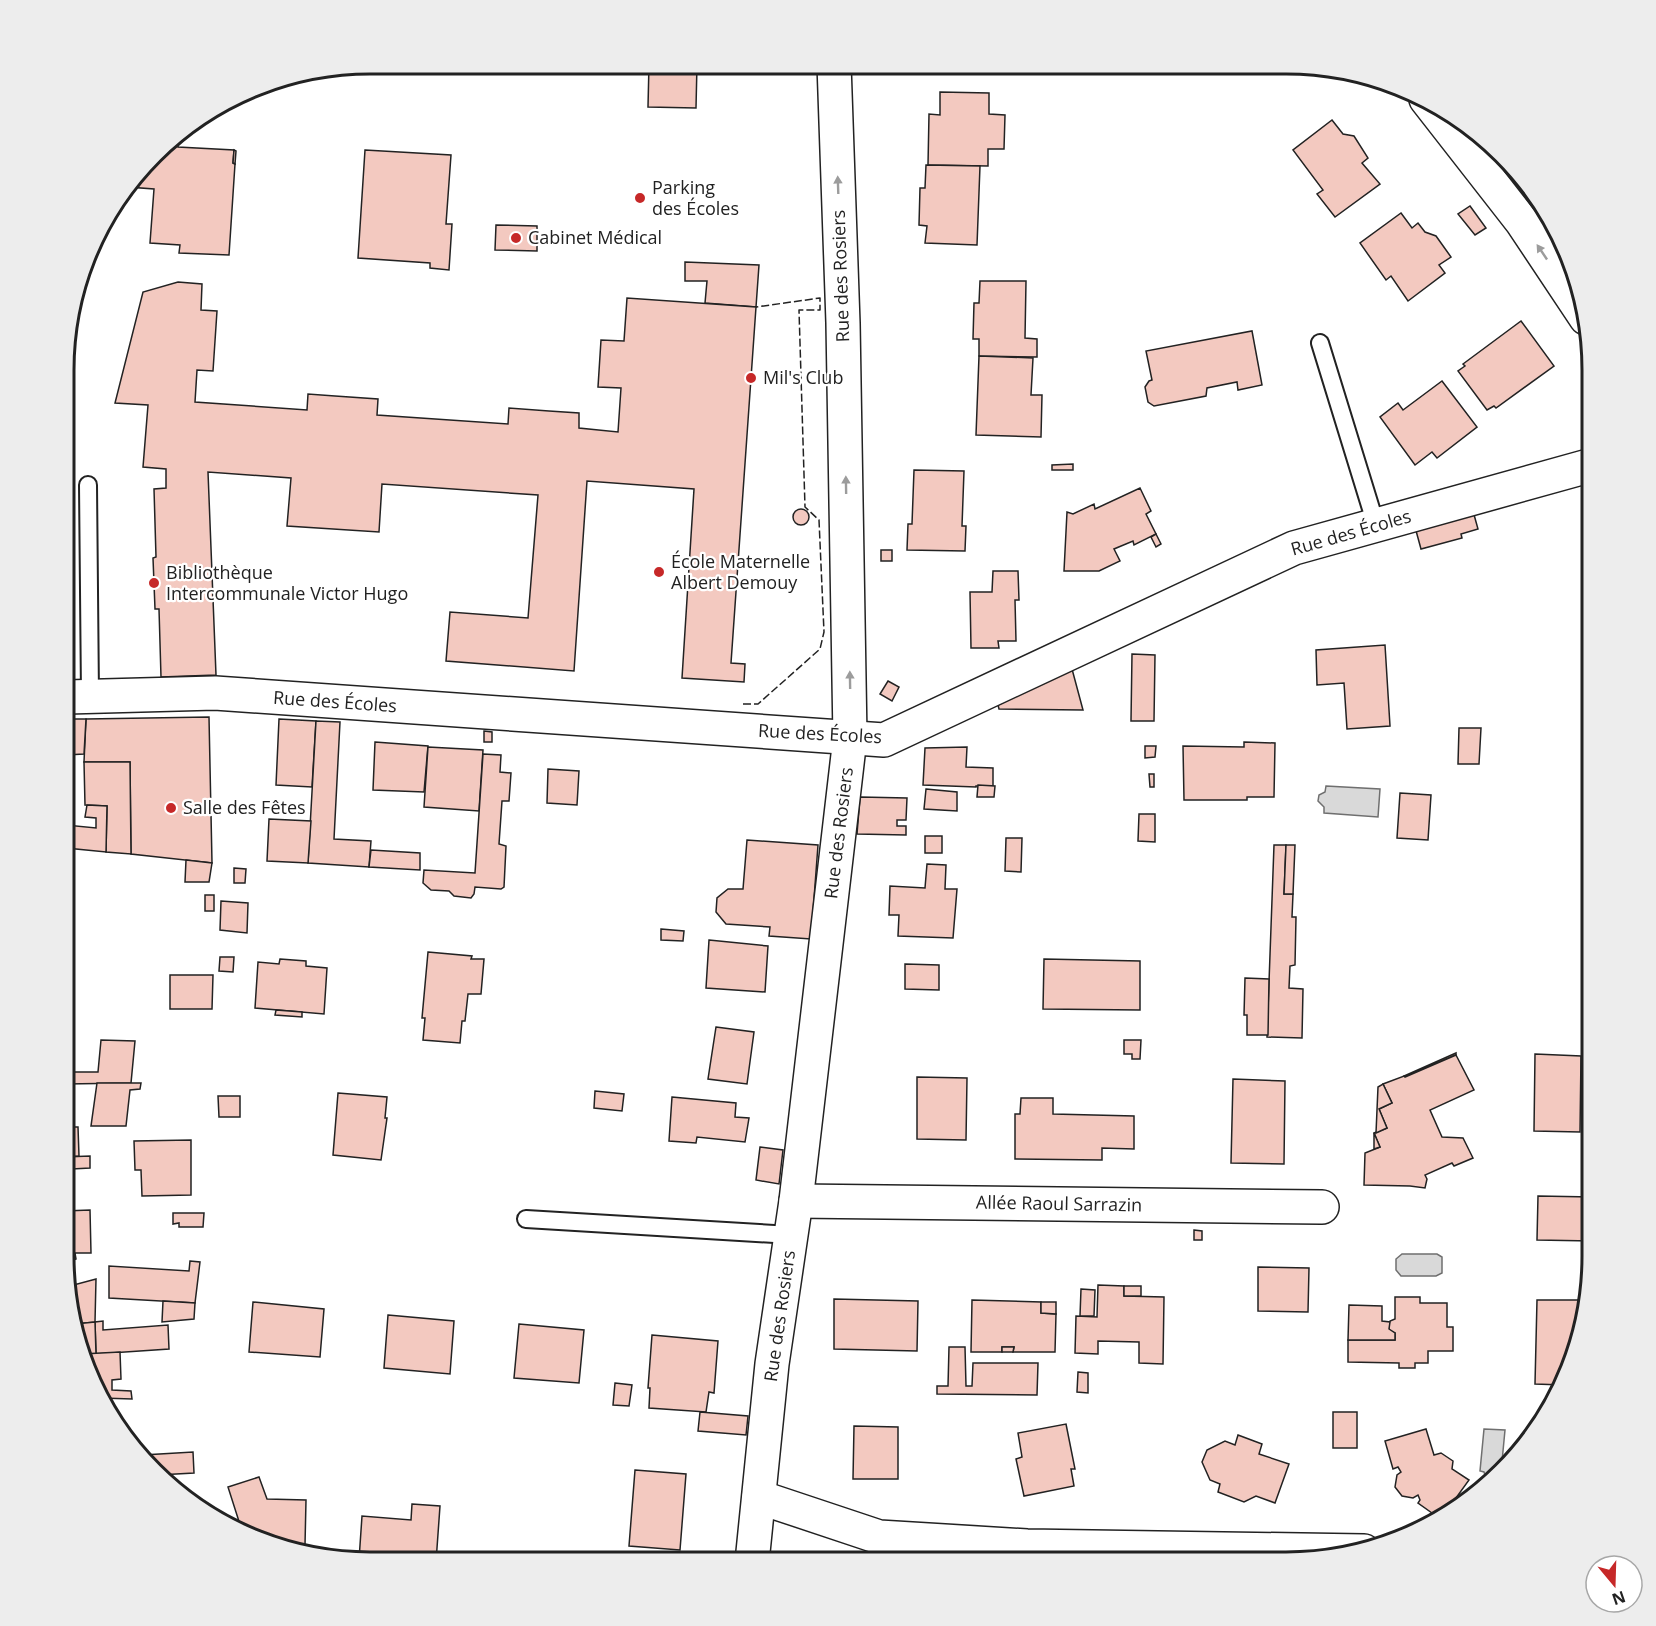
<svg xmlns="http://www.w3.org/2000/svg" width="1656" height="1626" viewBox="0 0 1656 1626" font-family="'Open Sans',sans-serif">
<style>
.water{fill:#d9d9d9;stroke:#6f6f6f;stroke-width:1.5}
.building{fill:#f3c9c0;stroke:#222;stroke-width:1.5}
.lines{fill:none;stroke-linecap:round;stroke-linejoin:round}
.lane-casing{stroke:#222;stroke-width:20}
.street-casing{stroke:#222;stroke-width:36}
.secondary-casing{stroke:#222;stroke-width:36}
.lane{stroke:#fff;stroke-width:16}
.street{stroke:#fff;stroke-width:33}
.secondary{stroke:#fff;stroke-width:33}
.fence{stroke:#222;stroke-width:1.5;stroke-dasharray:8 3;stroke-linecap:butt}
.oneway{fill:#9c9c9c}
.poi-dot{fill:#c62828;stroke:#fff;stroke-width:2}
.labels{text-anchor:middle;stroke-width:4.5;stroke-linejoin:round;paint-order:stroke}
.poi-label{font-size:18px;fill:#222;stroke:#fff;text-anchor:start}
.street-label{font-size:18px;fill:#222;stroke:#fff}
.rim{fill:none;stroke:#222;stroke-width:3}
</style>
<rect width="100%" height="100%" fill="#fff"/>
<!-- water -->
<g class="water">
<path d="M1326,786L1380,789L1378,817L1324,813V807L1318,801L1319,795L1325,792Z"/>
<path d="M1402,1254H1437L1442,1257V1273L1436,1276H1401L1396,1270V1259Z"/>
<path d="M1484,1429L1505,1430L1501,1472L1490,1479L1486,1478L1484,1472L1480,1471Z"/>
</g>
<!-- building -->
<g class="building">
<path d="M649,64H697L696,108L648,107Z"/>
<path d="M1276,65H1294L1283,74Z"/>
<path d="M940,92L989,93V114L1005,115L1004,149H988V166L928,165L929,114L940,115Z"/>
<path d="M1332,120L1343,134L1354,136L1368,158L1362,163L1380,184L1335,217L1317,194L1323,190L1293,150Z"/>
<path d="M166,141L178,142V147L234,150L233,163L235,164L229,255L179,253L180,245L150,243L154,189L128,187Z"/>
<path d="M234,150L236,151L235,164L233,163Z"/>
<path d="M365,150L451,155L446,224H452L449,270L430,268V263L358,258Z"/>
<path d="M926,165L980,166L977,245L925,243L927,226L919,225L920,188H925Z"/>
<path d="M1470,206L1486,228L1475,235L1458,214Z"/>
<path d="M1401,213L1412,228L1418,223L1425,232L1436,236L1451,257L1439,265L1445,273L1408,301L1391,276L1386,280L1360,243Z"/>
<path d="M496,225L537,226V251L495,250Z"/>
<path d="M685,262L759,265L756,307L705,303L707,281H685Z"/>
<path d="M980,281H1026L1025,338L1037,339V357L979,356V339H973L974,303H979Z"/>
<path d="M178,282L202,284L201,310L217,311L213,371L197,370L195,402L307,410L308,394L335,396L378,399L377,415L508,424L509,408L549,411L579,413V428L618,432L621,388L598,387L601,340L624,341L627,298L756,307L731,663L745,664L744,682L682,678L694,489L587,481L574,671L446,661L450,612L528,618L538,495L382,484L379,532L287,526L291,478L208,472L216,675L161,677L159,609H155L153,558L156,557L154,489L166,488V469L143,467L148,405L115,403L143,292Z"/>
<path d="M1521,321L1554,366L1496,408L1494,406L1487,410L1458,371L1465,366L1463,364Z"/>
<path d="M1252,331L1262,385L1238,390L1237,382L1207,388L1206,396L1154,406L1148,402L1145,387L1149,381L1152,380L1146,351Z"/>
<path d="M979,356L1033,358L1031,395H1042L1041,437L976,435Z"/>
<path d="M1442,381L1477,427L1437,458L1432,452L1415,465L1380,417L1398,403L1403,410Z"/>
<path d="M1073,464V470H1052V465Z"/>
<path d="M914,470L964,471L962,526H966L965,551L907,550L908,524H912Z"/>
<path d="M1140,488L1151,511L1146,514L1156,534L1134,545L1133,541L1114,549L1120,561L1099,571H1064L1067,512L1073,514L1094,504L1095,509Z"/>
<circle cx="801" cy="517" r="8"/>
<path d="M1473,511L1478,529L1461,534L1462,538L1421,549L1415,527Z"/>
<path d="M1156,534L1161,544L1156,547L1151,537Z"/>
<rect x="881" y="550" width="11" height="11"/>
<path d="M993,571H1018L1019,600H1015L1016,641H998L999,648H971L970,592H992Z"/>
<path d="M1385,645L1390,726L1347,729L1344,683L1317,685L1316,650Z"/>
<path d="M1132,654L1155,655L1154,721H1131Z"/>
<path d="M1072,669L1083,710L999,709L998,705Z"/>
<path d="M888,681L899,687L892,701L880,694Z"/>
<path d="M209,717L212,863L131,854L130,762H84L86,719Z"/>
<path d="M67,719H86L84,754L66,755Z"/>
<path d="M279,719L316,721L312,787L276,785Z"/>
<path d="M316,721L340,722L334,839L371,841L369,867L308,863Z"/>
<path d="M1459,728H1481L1479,764H1458Z"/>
<path d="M484,731L492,732V742H484Z"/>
<path d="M375,742L428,746L424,792L373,790Z"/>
<path d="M1244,742L1275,743L1274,797H1247V800H1184L1183,746L1244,747Z"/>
<path d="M1145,746H1156L1155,757L1145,758Z"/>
<path d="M428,747L483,750L479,811L424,807Z"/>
<path d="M967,747L966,767L993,768V786H976V787L923,785L925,748Z"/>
<path d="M483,754L501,755L500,772L511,773L509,801H502L499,844L506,846L504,887L501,889L475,887L474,894L471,898L454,896L449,891L431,890L423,883L424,870L475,873Z"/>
<path d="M84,762H130L131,854L106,852L107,806L85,805Z"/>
<path d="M548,769L579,771L577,805L547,803Z"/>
<path d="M1149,774H1154V787H1150Z"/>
<path d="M978,785L995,786L994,797H977Z"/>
<path d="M926,789L957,792V811L924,809Z"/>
<path d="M1400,793L1431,795L1428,840L1397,838Z"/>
<path d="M860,797L907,798L906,820H897V826H906V835L857,834Z"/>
<path d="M87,805L107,806L106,852L66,848V825L96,828V818L85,817Z"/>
<path d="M1139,814H1155V842L1138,841Z"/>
<path d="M269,819L311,821L308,863L267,861Z"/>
<rect x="925" y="836" width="17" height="17"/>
<path d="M1006,838H1022L1021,872L1005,871Z"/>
<path d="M747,840L818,845L811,939L769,936L770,927L726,924L716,912L717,898L728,889H743Z"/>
<path d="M1274,845H1286L1284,894H1293L1292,917H1296L1295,965L1290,966L1289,988L1303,989L1302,1038L1267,1037Z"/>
<path d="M1286,845H1295L1293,894H1284Z"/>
<path d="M371,850L420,853V870L369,867Z"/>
<path d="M186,860L212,863L209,882H185Z"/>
<path d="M927,864L946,865L945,889H957L953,938L898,936L899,915H889L890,886L925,888Z"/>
<path d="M234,868L246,869L245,883H234Z"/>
<rect x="205" y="895" width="9" height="16"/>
<path d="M221,901L248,903L247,933L220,930Z"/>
<path d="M661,929L684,931L683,941L661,940Z"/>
<path d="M709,940L768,946L765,992L706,988Z"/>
<path d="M428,952L472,956L471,959H484L481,994H468L465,1021H462L460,1043L423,1040L425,1018H422Z"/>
<path d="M220,957H234L233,972L219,971Z"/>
<path d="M280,959L306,961V966L327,968L324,1014L255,1008L258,962L279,964Z"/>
<path d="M1044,959L1140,961V1010L1043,1009Z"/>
<path d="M905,964L939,965V990L905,989Z"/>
<path d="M170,975H213L212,1009H170Z"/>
<path d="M1245,978L1269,979L1268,1035H1247V1015H1244Z"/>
<path d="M276,1010L302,1012V1017L275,1015Z"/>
<path d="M716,1027L754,1032L747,1084L708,1079Z"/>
<path d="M101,1040L135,1041L131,1083L65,1084V1072H98Z"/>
<path d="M1124,1040H1141L1140,1059H1132V1054H1124Z"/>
<path d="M1456,1053V1055L1405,1077L1404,1076Z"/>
<path d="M1535,1054L1581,1056L1580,1132L1534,1131Z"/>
<path d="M1456,1055L1474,1090L1430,1110L1442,1137L1463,1138L1473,1158L1454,1166L1452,1163L1425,1175L1427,1179L1425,1188L1410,1186L1364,1185L1365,1153L1380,1147L1374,1133L1387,1128L1379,1109L1392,1103L1383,1084L1404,1076L1405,1077Z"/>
<path d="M917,1077L967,1078L966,1140L917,1139Z"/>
<path d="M1233,1079L1285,1081L1284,1164L1231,1163Z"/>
<path d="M97,1083H141L140,1089L130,1090L126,1126H91Z"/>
<path d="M1383,1084L1392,1103L1379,1109L1387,1128L1376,1133L1378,1087Z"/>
<path d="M595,1091L624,1094L622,1111L594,1108Z"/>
<path d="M338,1093L387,1097L385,1118H387L381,1160L333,1155Z"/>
<path d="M218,1096H240V1117H219Z"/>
<path d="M672,1097L736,1103L735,1117L749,1118L745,1142L697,1137L696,1143L669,1141Z"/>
<path d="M1021,1098H1053V1114L1134,1116V1149L1102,1148V1160L1015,1159V1114H1020Z"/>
<path d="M64,1127H78L79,1156L64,1157Z"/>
<path d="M1374,1133L1380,1147L1374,1149Z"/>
<path d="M191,1140V1195L142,1196L141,1170H135L134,1141Z"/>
<path d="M760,1147L783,1150L779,1184L756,1180Z"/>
<path d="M90,1156V1168L72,1169V1166H64V1157Z"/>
<path d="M1538,1196L1592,1197V1241L1537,1240Z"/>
<path d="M90,1210L91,1253H75L76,1259L64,1263V1211Z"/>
<path d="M173,1213H204L203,1227H179V1223L173,1224Z"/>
<path d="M1194,1230L1202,1231V1240H1194Z"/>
<path d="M190,1261L200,1262L195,1303L109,1298V1266L189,1271Z"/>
<path d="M1258,1267L1309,1268L1308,1312L1258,1311Z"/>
<path d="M96,1279L95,1322L75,1324L66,1287Z"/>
<path d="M1098,1285L1124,1286V1296L1164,1297L1163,1364L1139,1363V1342L1098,1341V1354L1075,1353L1076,1316L1097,1317Z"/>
<rect x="1124" y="1286" width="17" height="10"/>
<path d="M1081,1289L1095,1290L1094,1316H1080Z"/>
<path d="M1395,1297H1420V1303H1447V1327H1453V1351H1428V1363H1415V1368H1399V1363L1348,1362V1340H1395V1333L1390,1331L1388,1326L1390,1321L1395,1319Z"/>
<path d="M834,1299L918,1301L917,1351L834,1349Z"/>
<path d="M972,1300L1041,1302V1313L1056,1314L1055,1352H1013L1014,1347H1002V1352H971Z"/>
<path d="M1537,1300H1585L1563,1385L1535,1384Z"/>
<path d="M163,1301L195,1303L194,1319L162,1322Z"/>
<path d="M253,1302L324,1309L320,1357L249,1352Z"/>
<path d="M1041,1302H1056V1314L1041,1313Z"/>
<path d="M1349,1305L1382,1306V1321L1390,1322L1389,1329L1395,1333V1340H1348Z"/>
<path d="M388,1315L454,1321L450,1374L384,1368Z"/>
<path d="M103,1321V1330L168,1325L169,1349L96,1354L95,1322Z"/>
<path d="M95,1322L96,1354H82L75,1324Z"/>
<path d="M519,1324L584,1330L579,1383L514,1378Z"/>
<path d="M652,1335L718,1341L714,1393L709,1392L706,1412L649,1408L650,1388H648Z"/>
<path d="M949,1347H965L966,1386H972L973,1363H1038L1037,1395L937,1394V1386H948Z"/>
<path d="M1002,1347H1014L1013,1352H1002Z"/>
<path d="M120,1352L121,1379L112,1380V1390L131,1391L132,1399L101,1398L86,1374L82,1354Z"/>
<path d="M1078,1372L1088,1373V1393L1077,1392Z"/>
<path d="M615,1383L632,1385L629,1406L613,1405Z"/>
<path d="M700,1412L748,1416L746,1435L698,1431Z"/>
<rect x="1333" y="1412" width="24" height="36"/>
<path d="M1066,1424L1075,1469H1071L1074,1486L1024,1496L1016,1459L1022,1457L1018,1433Z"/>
<path d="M854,1426L898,1427V1479H853Z"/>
<path d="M1426,1429L1434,1455L1441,1453L1453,1461L1452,1469L1469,1480L1443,1516L1439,1518L1418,1503L1420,1500L1418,1495L1413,1498L1402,1496L1395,1487L1397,1475L1401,1472L1398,1467L1393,1469L1385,1441Z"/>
<path d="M1238,1435L1262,1444L1259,1454L1289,1464L1275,1503L1256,1496L1244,1502L1218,1492L1220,1484L1210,1480L1202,1462L1207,1450L1225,1441L1235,1445Z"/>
<path d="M193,1452L194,1473L158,1475L143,1460V1455Z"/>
<path d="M635,1470L686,1474L680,1550L629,1546Z"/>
<path d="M259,1477L267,1499L306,1500L305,1545L282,1544L243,1534L228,1487Z"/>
<path d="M412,1504L440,1506L436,1562L359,1560L362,1516L411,1520Z"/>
</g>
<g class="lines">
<!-- lane casing -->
<g class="lane-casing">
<g id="lane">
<path d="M1320,343L1376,525"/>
<path d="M88,485L90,696"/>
<path d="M526,1219L791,1235"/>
</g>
</g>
<!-- street casing -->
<g class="street-casing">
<g id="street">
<path d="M67,697L215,693L884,740L1294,548L1592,465"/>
<path d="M796,1201L1322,1207"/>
<path d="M759,1497L879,1537L1027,1546L1364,1551"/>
<path d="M752,1562L772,1364L796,1201L850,738L843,323L834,64"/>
</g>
</g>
<!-- secondary casing -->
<g class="secondary-casing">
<path id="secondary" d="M1426,99L1522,222L1586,318"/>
</g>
<!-- lane -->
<use href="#lane" class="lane"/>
<!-- street -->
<use href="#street" class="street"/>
<!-- secondary -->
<use href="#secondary" class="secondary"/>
<!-- fence -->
<path class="fence" d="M743,704H758L820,649L824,632L819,520L805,507L799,310H820V298L756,307"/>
</g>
<!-- one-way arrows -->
<defs><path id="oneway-solid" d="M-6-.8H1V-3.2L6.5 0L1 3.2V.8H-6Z" transform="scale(1.5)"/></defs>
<g class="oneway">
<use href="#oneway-solid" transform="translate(838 185) rotate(-92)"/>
<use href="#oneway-solid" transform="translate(1542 252) rotate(-124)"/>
<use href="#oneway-solid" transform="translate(846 485) rotate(-91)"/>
<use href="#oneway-solid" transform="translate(850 680) rotate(-91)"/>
</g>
<!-- markers -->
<g class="poi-dot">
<circle cx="640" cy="198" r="6"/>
<circle cx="516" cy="238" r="6"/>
<circle cx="751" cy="378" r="6"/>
<circle cx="659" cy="572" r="6"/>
<circle cx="154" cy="583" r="6"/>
<circle cx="171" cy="808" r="6"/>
</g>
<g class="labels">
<!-- poi labels -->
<g class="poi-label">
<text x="652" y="194">Parking<tspan x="652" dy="21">des Écoles</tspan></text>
<text x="528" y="244">Cabinet Médical</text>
<text x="763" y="384">Mil's Club</text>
<text x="671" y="568">École Maternelle<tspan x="671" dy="21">Albert Demouy</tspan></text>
<text x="166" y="579">Bibliothèque<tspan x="166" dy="21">Intercommunale Victor Hugo</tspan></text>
<text x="183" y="814">Salle des Fêtes</text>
</g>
<!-- street labels -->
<g class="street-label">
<text transform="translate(841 276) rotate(-92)" y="6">Rue des Rosiers</text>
<text transform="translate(1351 533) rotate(-16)" y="6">Rue des Écoles</text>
<text transform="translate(335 702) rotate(4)" y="6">Rue des Écoles</text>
<text transform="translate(820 734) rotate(3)" y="6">Rue des Écoles</text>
<text transform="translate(839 833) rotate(-83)" y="6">Rue des Rosiers</text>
<text transform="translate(1059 1204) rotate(1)" y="6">Allée Raoul Sarrazin</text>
<text transform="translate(780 1316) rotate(-82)" y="6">Rue des Rosiers</text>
</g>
</g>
<!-- crop -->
<path d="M0 0H1656V1626H0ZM370 74H1286A296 296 0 0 1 1582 370V1256A296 296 0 0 1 1286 1552H370A296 296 0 0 1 74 1256V370A296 296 0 0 1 370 74Z" fill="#ededed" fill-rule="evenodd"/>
<path class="rim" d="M370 74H1286A296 296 0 0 1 1582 370V1256A296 296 0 0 1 1286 1552H370A296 296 0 0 1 74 1256V370A296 296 0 0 1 370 74Z"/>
<!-- north arrow -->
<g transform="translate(1614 1584) rotate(161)"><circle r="28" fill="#ffffff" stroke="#a7a7a7" stroke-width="1.5"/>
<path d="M0-4.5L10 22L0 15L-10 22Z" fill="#c62828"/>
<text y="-9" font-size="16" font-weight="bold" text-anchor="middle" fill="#222222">N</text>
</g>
</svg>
